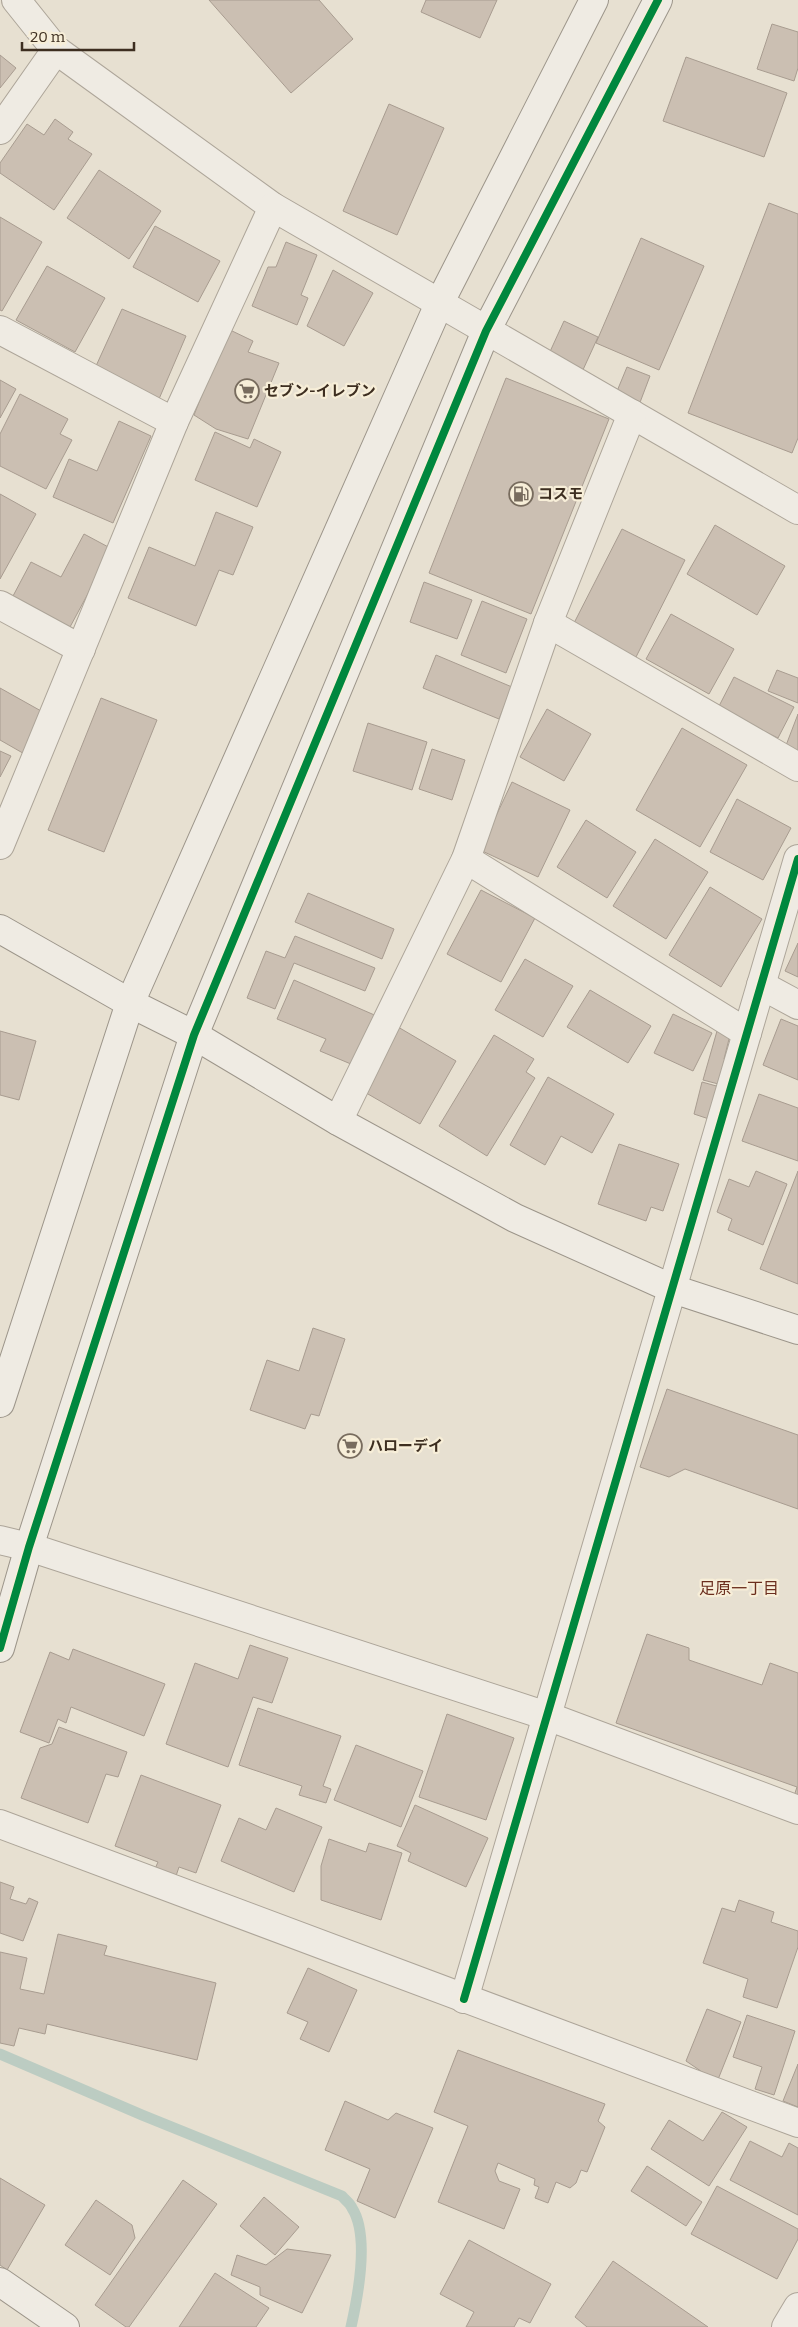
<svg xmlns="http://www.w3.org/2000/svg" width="798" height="2327" viewBox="0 0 798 2327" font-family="Bitter,'Noto Sans JP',serif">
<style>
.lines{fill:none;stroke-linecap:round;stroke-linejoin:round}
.stream{stroke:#bcccc2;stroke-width:11}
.building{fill:#cbbfb2;stroke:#a89c90}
.street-casing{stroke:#ada599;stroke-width:30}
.secondary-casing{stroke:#9c958a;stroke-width:30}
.street{stroke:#efebe3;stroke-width:28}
.secondary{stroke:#efebe3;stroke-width:28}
.cycleway-casing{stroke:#f7eed8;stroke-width:11}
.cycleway{stroke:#00873e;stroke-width:8}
.labels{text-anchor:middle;stroke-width:4.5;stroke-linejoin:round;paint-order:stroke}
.poi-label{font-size:15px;font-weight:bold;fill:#3d2e20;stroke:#f7eed8;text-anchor:start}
.neighbourhood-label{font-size:16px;fill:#6b2e1e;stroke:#f7eed8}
</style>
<rect width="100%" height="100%" fill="#e7e0d1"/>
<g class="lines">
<!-- stream -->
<path class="stream" d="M0,2054L142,2115L342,2196C345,2200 350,2203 352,2208C370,2236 358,2296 351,2327"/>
</g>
<!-- building -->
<g class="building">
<path d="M209,0H319L353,39L291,93Z"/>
<path d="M426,0H497L480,38L421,12Z"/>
<path d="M772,24L798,32V68L794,81L757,69Z"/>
<path d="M0,55L16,68L0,88Z"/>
<path d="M686,57L787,93L764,157L663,121Z"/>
<path d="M389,104L444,128L397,235L343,211Z"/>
<path d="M55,119L73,132L68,139L92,154L54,210L0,173V163L27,124L44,135Z"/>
<path d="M99,170L161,211L129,259L67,218Z"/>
<path d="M769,203L798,214V438L792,453L688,413Z"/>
<path d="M0,217L42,242L2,311L0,310Z"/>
<path d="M155,226L220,261L198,302L133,267Z"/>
<path d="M641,238L704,266L659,370L596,343Z"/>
<path d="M286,242L317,255L301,295L308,298L297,325L252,306L268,267H276Z"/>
<path d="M47,266L105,298L75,352L16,320Z"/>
<path d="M333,270L373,293L344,346L307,326Z"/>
<path d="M122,309L186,336L159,399L96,366Z"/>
<path d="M564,321L598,337L582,372L548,356Z"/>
<path d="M228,329L253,341L248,352L279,363L248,439L216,429L194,415Z"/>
<path d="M627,367L650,376L639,405L615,396Z"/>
<path d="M506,378L609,419L531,614L429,573Z"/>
<path d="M0,380L16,389L0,418Z"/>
<path d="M20,394L68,419L60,434L72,440L46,489L0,466V434Z"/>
<path d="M119,421L151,436L113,523L53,497L69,459L97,471Z"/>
<path d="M215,432L250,448L254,439L281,452L257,507L195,480Z"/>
<path d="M0,494L36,514L0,579Z"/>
<path d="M216,512L253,527L233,575L219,570L196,626L128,598L149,547L195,566Z"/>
<path d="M715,525L785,566L757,615L687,574Z"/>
<path d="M622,529L685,560L635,659L572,627Z"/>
<path d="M84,534L112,549L70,627L13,596L31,562L61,577Z"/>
<path d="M424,582L472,600L457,639L410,622Z"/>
<path d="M482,601L527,619L506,673L461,655Z"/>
<path d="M671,614L734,649L709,694L646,659Z"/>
<path d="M436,655L512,687L499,719L423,688Z"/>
<path d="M777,670L798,678V703L768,691Z"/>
<path d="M734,677L794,707L778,738L718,708Z"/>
<path d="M0,688L50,716L28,756L0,740Z"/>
<path d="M101,698L157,720L104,852L48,830Z"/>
<path d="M547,709L591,734L564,781L520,757Z"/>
<path d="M798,714V753L785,748Z"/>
<path d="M368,723L427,742L412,790L353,771Z"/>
<path d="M682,728L747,765L700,847L636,810Z"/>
<path d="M432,749L465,760L452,800L419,789Z"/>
<path d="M0,751L11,756L0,777Z"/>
<path d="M512,782L570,810L538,877L480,850Z"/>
<path d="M737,799L791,828L763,880L710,852Z"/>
<path d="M586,820L636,852L607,898L557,867Z"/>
<path d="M655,839L708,872L666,939L613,906Z"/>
<path d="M710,887L762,919L721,987L669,955Z"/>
<path d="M481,890L535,918L501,982L447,954Z"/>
<path d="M308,893L394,929L382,959L295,922Z"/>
<path d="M295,936L375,968L365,991L294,963L275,1009L247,998L266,951L285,958Z"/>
<path d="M798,943V977L785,971Z"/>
<path d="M525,959L573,986L543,1037L495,1010Z"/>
<path d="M294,980L379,1017L358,1067L320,1051L326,1039L277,1019Z"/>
<path d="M590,990L651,1026L628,1063L567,1027Z"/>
<path d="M673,1014L712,1033L693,1071L654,1053Z"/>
<path d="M781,1019L798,1026V1080L763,1065Z"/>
<path d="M398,1027L456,1061L420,1124L361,1090Z"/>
<path d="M0,1031L36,1041L19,1100L0,1095Z"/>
<path d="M717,1031L730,1035L724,1059L733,1061L726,1086L703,1080Z"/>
<path d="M494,1035L534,1059L526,1072L535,1078L487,1156L439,1126Z"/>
<path d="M548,1077L614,1114L592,1153L561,1136L545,1165L510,1145Z"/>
<path d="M702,1082L720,1087L712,1120L694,1114Z"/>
<path d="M759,1094L798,1108V1161L742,1141Z"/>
<path d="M619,1144L679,1164L663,1211L651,1207L646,1221L598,1204Z"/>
<path d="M756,1171L787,1184L763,1245L728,1230L732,1219L717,1212L729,1179L749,1187Z"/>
<path d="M798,1171V1284L760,1269Z"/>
<path d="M313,1328L345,1339L319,1416L311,1414L305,1429L250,1410L267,1360L299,1371Z"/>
<path d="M667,1389L798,1435V1509L685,1469L669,1477L640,1467Z"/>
<path d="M647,1634L689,1648V1660L762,1685L770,1663L798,1673V1797L794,1796L797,1787L616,1723Z"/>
<path d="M250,1645L288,1658L272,1703L253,1697L228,1767L166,1744L195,1663L238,1679Z"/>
<path d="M73,1649L165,1684L144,1736L71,1707L66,1723L58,1719L49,1743L20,1732L50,1652L69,1660Z"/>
<path d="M258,1708L341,1736L323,1786L331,1789L326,1803L299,1795L302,1786L239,1765Z"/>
<path d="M447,1714L514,1738L486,1820L419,1797Z"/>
<path d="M59,1727L127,1752L118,1777L106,1774L88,1823L21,1798L40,1748L52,1744Z"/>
<path d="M356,1745L423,1771L401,1827L334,1800Z"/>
<path d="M141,1775L221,1805L196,1873L179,1867L175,1879L154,1871L158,1862L115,1846Z"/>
<path d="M415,1805L488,1838L466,1887L408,1861L411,1853L397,1846Z"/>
<path d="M276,1808L322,1827L294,1892L221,1861L239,1818L266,1830Z"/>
<path d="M329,1839L366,1852L369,1843L402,1853L381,1920L321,1900V1866Z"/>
<path d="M0,1882L14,1887L10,1899L26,1904L29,1898L38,1902L23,1941L0,1933Z"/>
<path d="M739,1900L774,1912L771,1922L798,1931V1947L777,2008L743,1997L748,1979L703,1963L722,1908L735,1912Z"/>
<path d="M58,1934L107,1946L104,1955L216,1983L197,2060L47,2024L45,2034L19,2028L14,2046L0,2043V1952L27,1958L20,1989L44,1994Z"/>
<path d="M308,1968L357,1990L329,2052L300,2039L308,2022L287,2013Z"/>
<path d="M707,2009L741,2022L717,2082L686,2061Z"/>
<path d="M747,2015L795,2031L774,2095L755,2089L762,2067L733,2057Z"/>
<path d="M458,2050L605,2104L598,2121L605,2127L587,2172L581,2170L576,2183L570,2188L556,2182L548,2203L535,2198L539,2187L534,2185L535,2179L498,2163L495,2171L499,2181L520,2189L504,2229L438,2202L468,2126L434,2112Z"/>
<path d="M798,2064V2107L783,2101Z"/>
<path d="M345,2101L388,2120L396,2113L433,2128L395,2218L357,2201L370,2169L325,2150Z"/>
<path d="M722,2112L747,2127L709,2186L651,2149L669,2120L703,2141Z"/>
<path d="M750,2141L782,2157L789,2143L798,2148V2215L730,2180Z"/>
<path d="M647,2166L702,2202L686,2226L631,2191Z"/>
<path d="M0,2178L45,2205L7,2270L0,2265Z"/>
<path d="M183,2180L217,2204L129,2327H126L95,2305Z"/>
<path d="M717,2186L798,2229V2239L777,2279L691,2234Z"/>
<path d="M264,2197L299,2227L275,2255L240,2226Z"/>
<path d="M96,2200L132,2225L135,2238L110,2275L65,2245Z"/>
<path d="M469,2240L551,2284L530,2323L519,2318L514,2327H466L474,2312L440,2294Z"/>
<path d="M287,2249L331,2255L302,2313L260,2295V2287L231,2275L237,2255L266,2265Z"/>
<path d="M613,2261L708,2327H587L575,2317Z"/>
<path d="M215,2273L269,2308L256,2327H179Z"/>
</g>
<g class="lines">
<!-- street casing -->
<g class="street-casing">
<g id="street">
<path d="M16,0L56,50L273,207L798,510"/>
<path d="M0,130L56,50"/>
<path d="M0,330L174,422"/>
<path d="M0,605L81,649"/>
<path d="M548,623L798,767"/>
<path d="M0,845L174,422L273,207"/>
<path d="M466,859L747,1033"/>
<path d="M761,985L798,1005"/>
<path d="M338,1121L466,859L548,623L632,414"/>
<path d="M0,1540L29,1547L547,1716L798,1810"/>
<path d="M0,1824L798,2123"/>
<path d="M464,1999L798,859"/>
<path d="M786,2327L798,2307"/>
</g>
</g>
<!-- secondary casing -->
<g class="secondary-casing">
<g id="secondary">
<path d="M0,929L130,1003L194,1035L338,1121L515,1218L673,1289L798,1330"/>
<path d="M0,1403L130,1003L439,304L594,0"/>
<path d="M0,1648L29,1547L194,1035L486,331L658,0"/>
<path d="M0,2282L65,2327"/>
</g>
</g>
<!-- street -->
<use href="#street" class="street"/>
<!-- secondary -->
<use href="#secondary" class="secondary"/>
<!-- cycleway casing -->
<g class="cycleway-casing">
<g id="cycleway">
<path d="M0,1648L29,1547L194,1035L486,331L658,0"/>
<path d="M464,1999L798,859"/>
</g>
</g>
<!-- cycleway -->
<use href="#cycleway" class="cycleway"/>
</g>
<!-- icons -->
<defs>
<g id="supermarket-ring" transform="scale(1.25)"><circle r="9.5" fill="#f7eed8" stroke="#786c5e" stroke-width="1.5"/><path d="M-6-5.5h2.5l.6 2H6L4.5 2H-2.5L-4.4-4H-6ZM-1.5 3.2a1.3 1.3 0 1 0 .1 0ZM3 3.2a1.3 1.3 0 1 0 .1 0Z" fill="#786c5e"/></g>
<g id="fuel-ring" transform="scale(1.25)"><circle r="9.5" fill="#f7eed8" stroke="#786c5e" stroke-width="1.5"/><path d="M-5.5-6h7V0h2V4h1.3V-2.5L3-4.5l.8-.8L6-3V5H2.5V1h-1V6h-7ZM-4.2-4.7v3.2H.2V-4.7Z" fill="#786c5e"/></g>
</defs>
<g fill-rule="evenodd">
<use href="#supermarket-ring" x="247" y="391"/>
<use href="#fuel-ring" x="521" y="494"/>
<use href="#supermarket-ring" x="350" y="1446"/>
</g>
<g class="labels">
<!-- poi labels -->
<g class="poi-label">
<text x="264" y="396">セブン-イレブン</text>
<text x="538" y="499">コスモ</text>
<text x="368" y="1451">ハローデイ</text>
</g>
<!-- neighbourhood labels -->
<g class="neighbourhood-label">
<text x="739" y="1594">足原一丁目</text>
</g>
</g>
<!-- scale -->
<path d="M22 42v8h112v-8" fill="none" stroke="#3d2e20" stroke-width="2.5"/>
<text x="30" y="42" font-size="15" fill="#3d2e20" stroke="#f7eed8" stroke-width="4" paint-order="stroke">20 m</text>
</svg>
